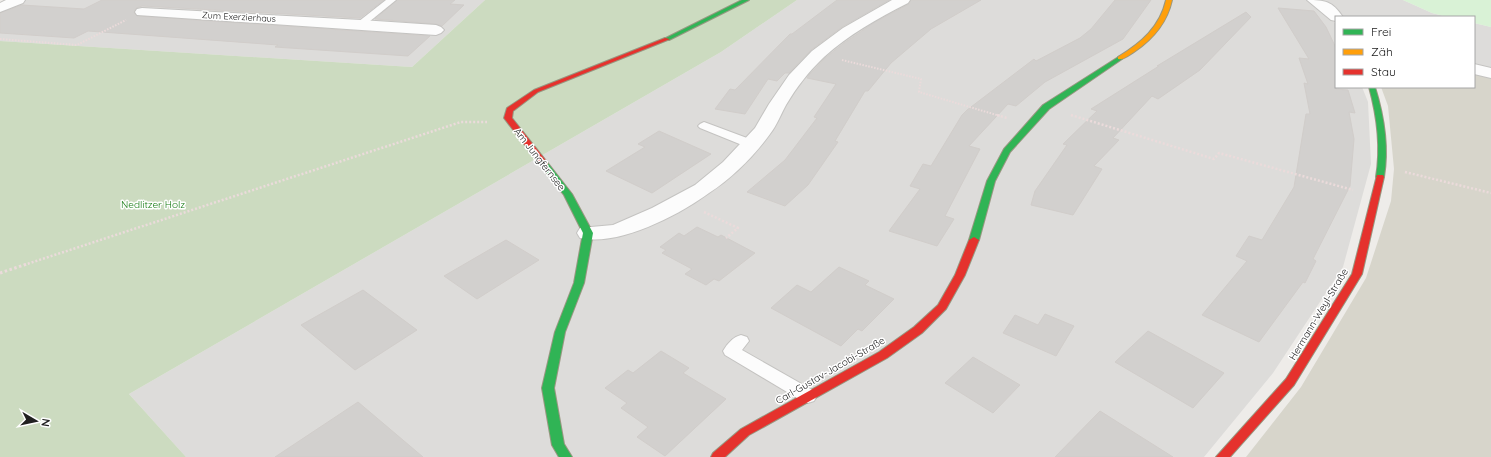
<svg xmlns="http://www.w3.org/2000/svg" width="1491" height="457" viewBox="0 0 1491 457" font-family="Quicksand,sans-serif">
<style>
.residential{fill:#dddcda}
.construction{fill:#d7d5cb}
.forest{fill:#ccdbc0}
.park{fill:#d9f2d6}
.building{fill:#d2d0ce;stroke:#d1cdca}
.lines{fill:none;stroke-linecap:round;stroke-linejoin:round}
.lane-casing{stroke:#c4c3c1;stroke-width:2}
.street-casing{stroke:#c4c3c1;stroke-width:2}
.fast-casing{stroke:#989781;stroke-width:2}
.slow-casing{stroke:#989781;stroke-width:2}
.jam-casing{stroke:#989781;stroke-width:2}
.path-far2{stroke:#ebdbdb;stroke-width:2;stroke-dasharray:1.5 1.5;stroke-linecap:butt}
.path-far1{stroke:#ebdbdb;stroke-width:2.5;stroke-dasharray:2 2;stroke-linecap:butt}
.path{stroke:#ebdbdb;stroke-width:3;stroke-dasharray:2.5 2.5;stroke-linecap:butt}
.lane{fill:#fcfcfc;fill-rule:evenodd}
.street{fill:#fcfcfc;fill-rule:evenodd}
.fast{fill:#30b455;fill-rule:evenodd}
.slow{fill:#ff9f0a;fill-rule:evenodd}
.jam{fill:#e5322d;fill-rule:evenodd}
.labels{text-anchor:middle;stroke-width:3;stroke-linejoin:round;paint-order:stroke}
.far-street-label{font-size:9px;fill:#202020;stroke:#fff}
.street-label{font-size:10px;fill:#202020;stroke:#fff}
.park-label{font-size:10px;fill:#157a12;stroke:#fff}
</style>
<rect width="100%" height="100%" fill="#eeece9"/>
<!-- residential -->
<g class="residential">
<path d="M25,0H485L412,67L0,41V12Z"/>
<path d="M797,0H1309L1322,9L1334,22L1336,25V87H1362L1368,102L1371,164L1343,267L1273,373L1204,457H186L129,394L721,52Z"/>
<path d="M1321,0H1403L1432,13L1448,17H1344L1336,9Z"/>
<path d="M1474,23L1491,27V71L1474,67Z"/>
</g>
<!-- construction -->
<path class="construction" d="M1474,73L1491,77V457H1246L1301,387L1366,278L1391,201L1394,169L1388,106L1381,87H1474Z"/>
<!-- forest -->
<path class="forest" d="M485,0H797L721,52L129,394L186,457H0V41L412,67Z"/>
<!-- park -->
<path class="park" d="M1403,0H1491V27L1474,23V17H1448L1432,13Z"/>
<!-- building -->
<g class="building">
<path d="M102,0H384L360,18L142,6L136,8L134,13L137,16L430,36L408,56L275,47L278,45L88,31L74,38L0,33V13L22,5L84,9Z"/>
<path d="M397,0H455L450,4L464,5L442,26L436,24L375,19Z"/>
<path d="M837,0H889L842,27L811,50L789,73H785L777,81L768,79L745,114L715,109L730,89L735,90L790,34H792Z"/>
<path d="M911,0H981L931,29L891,63L868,91H865L835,141L838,142L808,185L785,206L747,192L785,160L817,118L814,117L836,84L807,78L809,75L825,58L844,43L875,22L909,4Z"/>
<path d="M1115,0H1151L1123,39L1045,82L1016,106L1008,104L969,146L980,149L945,216L954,219L937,246L889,231L920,189L910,186L923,164L931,166L962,115L967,110L1034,59L1036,61L1080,38L1091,29Z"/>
<path d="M1278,8L1314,11L1326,27L1336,48V89L1348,90L1355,113L1349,112L1354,139L1350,186L1313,259L1316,261L1305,283L1303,282L1259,342L1202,315L1247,261L1236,256L1249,236L1262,240L1294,187L1306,114H1310L1304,83L1308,84L1299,58L1309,59Z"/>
<path d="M1246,12L1251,17L1200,70L1158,99L1152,96L1113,138L1119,140L1094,166L1102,169L1073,215L1031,205L1035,191L1067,145L1063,144L1097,111L1091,109L1159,66H1157Z"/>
<path d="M659,131L711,154L652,193L606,171L645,147L638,144Z"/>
<path d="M697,227L718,237L721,235L755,253L719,281L714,279L706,285L685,274L692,269L662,253L666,250L660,247L679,233L684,236Z"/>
<path d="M506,240L539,260L477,299L444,276Z"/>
<path d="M839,267L869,281L865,285L894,299L862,331L858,329L841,346L771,308L797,285L811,292Z"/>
<path d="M363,290L417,330L355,370L301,325Z"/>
<path d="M1045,314L1074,326L1056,356L1003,333L1015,315L1038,325Z"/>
<path d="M1148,331L1224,373L1193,408L1115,362Z"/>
<path d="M661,351L689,368L683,373L726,399L665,456L637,437L648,427L621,408L627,403L605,388L628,370L633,373Z"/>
<path d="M973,357L1020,385L993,413L945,383Z"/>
<path d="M358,402L423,457H275Z"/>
<path d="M1100,411L1173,457H1055Z"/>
</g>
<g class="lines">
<!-- lane casing -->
<g class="lane-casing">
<g id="lane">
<path d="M386,0H396L364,26H358L356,24L358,22Z"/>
<path d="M704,122L755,141L757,144L755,147H747L700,128L698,126L700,124Z"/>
<path d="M741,335L747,337L749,341L742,350L814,391L817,396L814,401L808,403L802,401L725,355L723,351C727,344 733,337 741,335Z"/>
</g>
</g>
<!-- street casing -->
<g class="street-casing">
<g id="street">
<path d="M6,0H25L23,3L0,12V3Z"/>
<path d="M892,0H910L908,3C878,18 848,35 824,57C809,71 796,88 786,105C781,114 777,125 770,134C754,156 732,178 709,193C679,215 618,247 580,238L577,233L580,228L613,225L652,208L695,185L723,162L755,128L769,104L789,75L812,51L843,28Z"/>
<path d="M1307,0C1325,0 1332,1 1343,17H1336V21L1331,20Z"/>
<path d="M142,8L361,20L436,25L441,27L444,30L441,33L436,35L137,15L135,12L137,9Z"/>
<path d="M1474,64L1491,68V78L1474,74Z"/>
</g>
</g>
<!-- fast casing -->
<g class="fast-casing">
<g id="fast">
<path d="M742,0H749L669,40L664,39Z"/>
<path d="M1120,56L1123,58L1122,59L1049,109L1010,152L995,181L979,240L974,243L971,242L969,240L987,181L1004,149L1043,105Z"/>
<path d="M1369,87H1375C1384,116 1389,147 1384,177L1380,179L1376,177C1381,147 1377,116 1369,87Z"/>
<path d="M541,162H547L572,194L593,233L584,283L565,332L554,388L564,444L572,457H559L552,445L542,388L555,332L574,283L583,233L564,195L541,166L540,164Z"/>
</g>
</g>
<!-- slow casing -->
<g class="slow-casing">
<path id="slow" d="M1166,0H1172C1167,23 1153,39 1134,52C1129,55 1124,60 1118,59V57C1141,43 1160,27 1166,0Z"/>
</g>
<!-- jam casing -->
<g class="jam-casing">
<g id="jam">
<path d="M665,38L670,39L538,92L513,111L512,118L547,162L548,164L547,166H541L504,118L507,108L534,90Z"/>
<path d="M1377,175H1383L1384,177L1362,274L1294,385L1230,457H1216L1286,379L1352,274Z"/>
<path d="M974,237L979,240L965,275L946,309L922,333L887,358L749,435L725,457H711L713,453L741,429L879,352L914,327L938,305L955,275L969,240Z"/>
</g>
</g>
<!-- path-far2 -->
<g class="path-far2">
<path d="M0,39L77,45L126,20"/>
<path d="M842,60L921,79L919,92L1000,116"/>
<path d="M1071,115L1074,116"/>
</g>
<!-- path-far1 -->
<g class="path-far1">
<path d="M997,115L1007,118"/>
<path d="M1071,115L1214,159L1219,153L1353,190"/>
<path d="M1405,172L1491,193"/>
<path d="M704,212L738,228L726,238"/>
<path d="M24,265L461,122H487"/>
</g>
<!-- path -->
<path class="path" d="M0,273L27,264"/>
<!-- lane -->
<use href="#lane" class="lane"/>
<!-- street -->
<use href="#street" class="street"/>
<!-- fast -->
<use href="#fast" class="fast"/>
<!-- slow -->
<use href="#slow" class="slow"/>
<!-- jam -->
<use href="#jam" class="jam"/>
</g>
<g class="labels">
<!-- far-street labels -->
<g class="far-street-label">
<text transform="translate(239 17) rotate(3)" y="3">Zum Exerzierhaus</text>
</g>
<!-- street labels -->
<g class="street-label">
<text transform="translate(540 159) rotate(52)" y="4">Am Jungfernsee</text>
<text transform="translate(1318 314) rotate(-59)" y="4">Hermann-Weyl-Straße</text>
<text transform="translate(830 370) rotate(-30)" y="4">Carl-Gustav-Jacobi-Straße</text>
</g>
<!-- park labels -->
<g class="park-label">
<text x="153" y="208">Nedlitzer Holz</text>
</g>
</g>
<!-- legend -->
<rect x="1335" y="16" width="140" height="72" fill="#ffffff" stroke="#a6a6a6"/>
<rect x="1343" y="29" width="20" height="6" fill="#30b455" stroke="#a6a6a6"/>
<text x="1371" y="36" font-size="12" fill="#202020">Frei</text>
<rect x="1343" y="49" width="20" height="6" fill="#ff9f0a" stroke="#a6a6a6"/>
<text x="1371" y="56" font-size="12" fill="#202020">Zäh</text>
<rect x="1343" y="69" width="20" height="6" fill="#e5322d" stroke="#a6a6a6"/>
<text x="1371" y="76" font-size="12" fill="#202020">Stau</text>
<!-- north arrow -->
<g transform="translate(36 421) rotate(99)" stroke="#ffffff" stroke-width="3" paint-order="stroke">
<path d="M0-3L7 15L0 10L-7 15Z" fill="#202020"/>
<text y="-6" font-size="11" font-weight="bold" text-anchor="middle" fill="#202020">N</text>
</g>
</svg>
